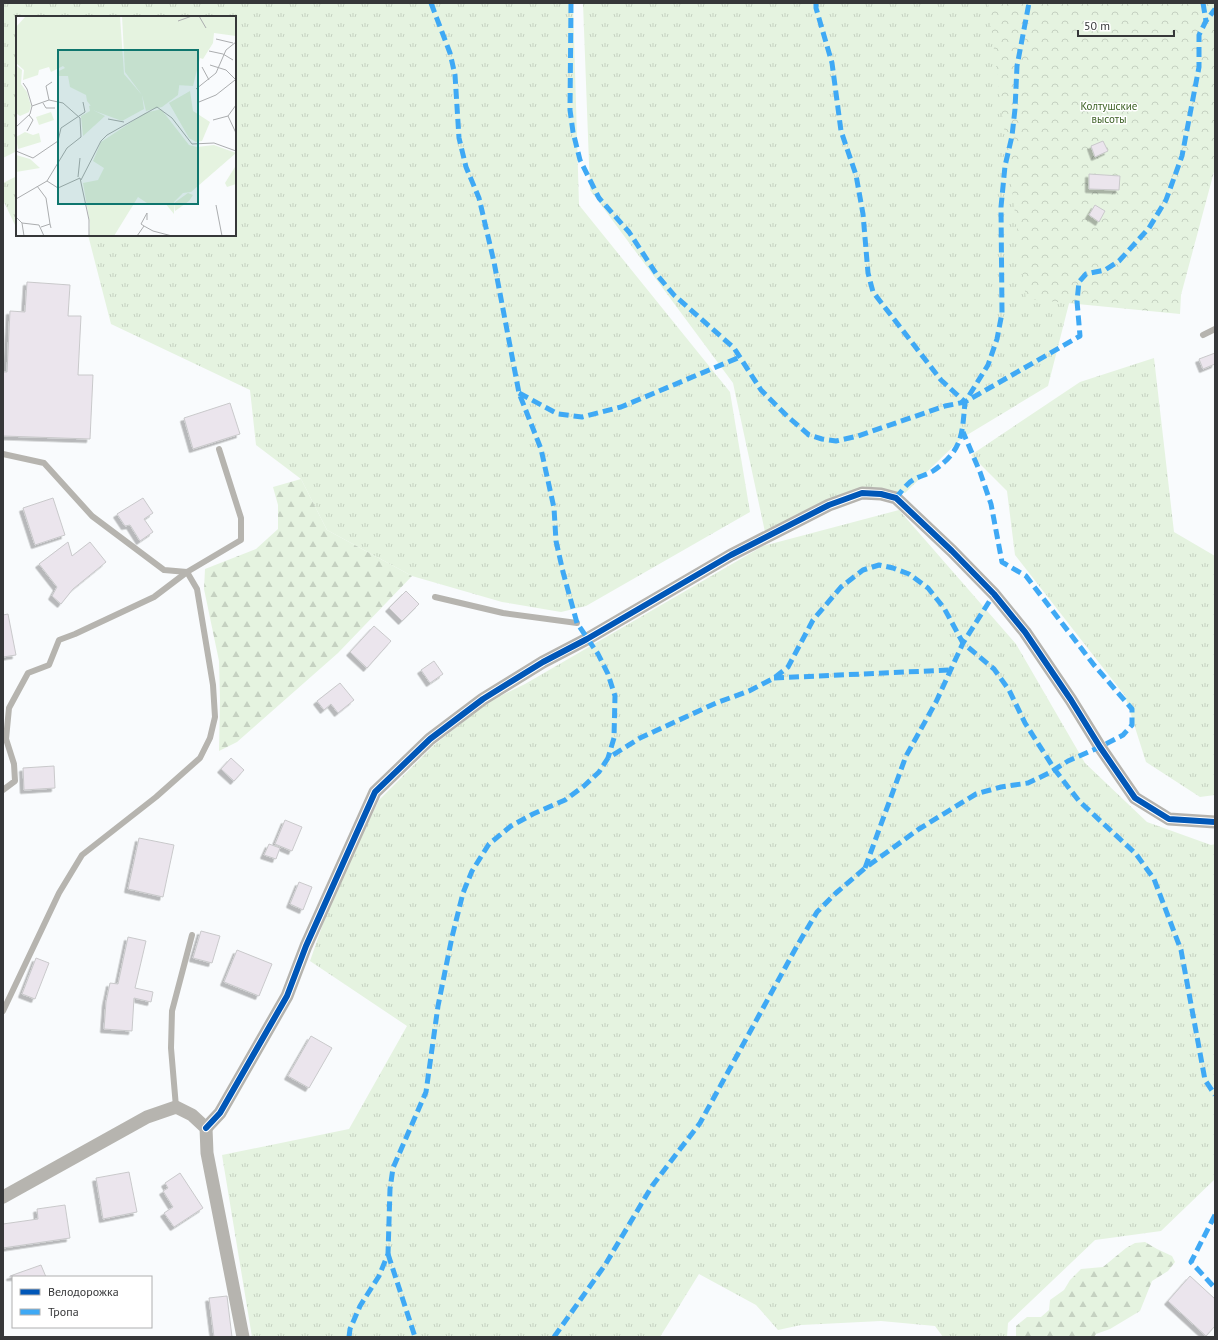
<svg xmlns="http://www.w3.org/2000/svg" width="1218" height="1340" viewBox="0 0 1218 1340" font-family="'PT Sans',sans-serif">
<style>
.grass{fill:url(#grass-tufts)}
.forest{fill:url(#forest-firs)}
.park{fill:url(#park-crowns)}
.building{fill:#ebe5ed;stroke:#c9c9cb;filter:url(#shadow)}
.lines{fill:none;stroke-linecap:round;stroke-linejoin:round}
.lane{stroke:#b6b4af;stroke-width:6}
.street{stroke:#b6b4af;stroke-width:13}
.quiet{stroke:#3fa9f5;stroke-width:5;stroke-dasharray:10 5;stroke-linecap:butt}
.cycleway-casing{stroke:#fff;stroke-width:8}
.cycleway{stroke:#0057b8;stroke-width:6}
.labels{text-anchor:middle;stroke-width:3;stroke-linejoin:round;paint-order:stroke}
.park-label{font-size:11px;fill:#3d6125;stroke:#fff}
.inset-road{fill:none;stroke:#abadaf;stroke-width:1}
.view{fill:#0f766e;fill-opacity:0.15;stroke:#0f766e;stroke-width:2}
.inset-edge{fill:none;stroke:#363739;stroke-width:2}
</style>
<defs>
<pattern id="grass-tufts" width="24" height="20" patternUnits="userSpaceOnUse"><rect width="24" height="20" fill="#e5f3e0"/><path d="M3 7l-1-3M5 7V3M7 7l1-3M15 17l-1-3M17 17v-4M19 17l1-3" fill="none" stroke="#c5d1c1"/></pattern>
<pattern id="forest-firs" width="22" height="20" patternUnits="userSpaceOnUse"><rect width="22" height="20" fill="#e5f3e0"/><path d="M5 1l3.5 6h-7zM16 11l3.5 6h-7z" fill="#c5d1c1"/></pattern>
<pattern id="park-crowns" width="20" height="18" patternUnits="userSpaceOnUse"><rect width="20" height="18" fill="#e5f3e0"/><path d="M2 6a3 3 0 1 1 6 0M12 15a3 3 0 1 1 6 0" fill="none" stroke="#c5d1c1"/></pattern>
<filter id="shadow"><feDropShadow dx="-3.5" dy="3.5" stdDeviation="0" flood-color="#0004"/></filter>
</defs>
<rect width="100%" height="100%" fill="#f9fbfd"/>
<!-- grass -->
<g class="grass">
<path d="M3,3H573L579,205L730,392L750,512L586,606L561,612L502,602L412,576L327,530L301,479L256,445L250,390L111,324L88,235H235V17H17V151L3,158Z"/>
<path d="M583,3H1215V9L1079,264L1048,386L962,438L905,493L856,494L765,532L733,383L590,190Z"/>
<path d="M17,176V224L15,225L3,200V183Z"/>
<path d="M1154,358L1174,532L1215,556V795L1200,797L1146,762L1125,696L1015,555L1007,491L971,455L1080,382Z"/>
<path d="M899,510L1016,644L1085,763L1147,822L1211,845L1215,844V1179L1161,1231L1095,1240L1008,1323L1007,1337H943L935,1326L881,1321L801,1325L778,1330L756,1305L699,1274L660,1337H252L222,1155L349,1129L407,1026L310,961L334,892L379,800L434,745L488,702L525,684L763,546Z"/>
</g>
<!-- forest -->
<g class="forest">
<path d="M301,479L327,530L412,576L338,653L237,742L219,751L220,699L219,661L204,589L205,569L256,549L278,529V505L273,487Z"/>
<path d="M1145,1242L1157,1249L1172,1256L1175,1262L1168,1271L1152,1281L1140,1311L1110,1329L1096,1334L1094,1337H1016V1326L1027,1317H1041L1049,1310L1050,1300L1064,1290L1070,1280L1081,1269L1103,1267L1126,1248L1135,1243Z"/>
</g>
<!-- park -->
<path class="park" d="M988,3H1215V168L1181,295L1180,314L1026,299Z"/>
<!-- building -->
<g class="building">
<path d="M1103,141L1108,151L1095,157L1091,146Z"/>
<path d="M1089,174L1120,176L1119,190L1089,189Z"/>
<path d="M1095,205L1105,211L1099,222L1089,215Z"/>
<path d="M27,282L70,285L68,316H81L78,375H93L90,439L3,436V372H7L10,311L25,312Z"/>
<path d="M1215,353V364L1203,369L1199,359Z"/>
<path d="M230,403L240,434L193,449L184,418Z"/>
<path d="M53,498L65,535L35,545L23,508Z"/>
<path d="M143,498L153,513L144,519L153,532L140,541L130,525L125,526L117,514Z"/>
<path d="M68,542L72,556L90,542L106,562L73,589L61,604L52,596L57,587L39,564Z"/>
<path d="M406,591L419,604L402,621L389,608Z"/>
<path d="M8,614L16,655L3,657V615Z"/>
<path d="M374,626L391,641L367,668L350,652Z"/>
<path d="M434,661L443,674L430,683L421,670Z"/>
<path d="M340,683L354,700L338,713L331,704L324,710L317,701Z"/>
<path d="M231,758L244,770L234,781L221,769Z"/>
<path d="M54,766L55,788L24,790L23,768Z"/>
<path d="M285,820L302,827L292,851L275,844Z"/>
<path d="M139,838L174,845L163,897L128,889Z"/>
<path d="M269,844L280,848L276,859L264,855Z"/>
<path d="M299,882L312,887L303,910L290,904Z"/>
<path d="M201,931L220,936L212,963L193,958Z"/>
<path d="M128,937L146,941L135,988L153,992L151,1002L134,998L132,1031L104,1029L106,1002L110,983L118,984Z"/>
<path d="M237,950L272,964L259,996L224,982Z"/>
<path d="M36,958L49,963L35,999L22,994Z"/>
<path d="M311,1036L332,1048L309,1088L288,1076Z"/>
<path d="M129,1172L137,1212L103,1219L96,1178Z"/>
<path d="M180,1173L203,1208L174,1227L164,1213L173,1207L163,1191L168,1188L165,1183Z"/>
<path d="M65,1205L70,1238L3,1248V1224L38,1219L37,1209Z"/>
<path d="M41,1265L46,1277H10V1276Z"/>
<path d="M1190,1276L1215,1299V1326L1206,1336L1168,1301Z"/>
<path d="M227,1296L232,1337H214L209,1298Z"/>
</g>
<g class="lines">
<!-- lane -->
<g class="lane">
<path d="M1203,335L1215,329"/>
<path d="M3,454L44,463L92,516L164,570L187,572L197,589L213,685L215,717L210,738L200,758L156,797L82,855L59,893L3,1011"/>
<path d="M435,597L503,613L577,623"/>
<path d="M3,790L15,781L14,764L6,739L9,708L28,673L49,665L59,640L75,634L154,597L187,572L241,540V518L219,449"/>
<path d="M176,1107L171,1048L172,1011L192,935"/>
</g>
<!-- street -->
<g class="street">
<path d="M206,1128L220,1113L287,996L306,946L375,792L430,739L483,699L543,662L587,639L731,555L829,505L862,493L881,494L896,498L952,551L994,594L1025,632L1071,700L1100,747L1135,798L1169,819L1215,822"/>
<path d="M3,1197L147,1117L176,1107L192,1115L206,1128L207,1153L243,1337"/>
</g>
<!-- quiet -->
<g class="quiet">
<path d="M431,3L450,53L455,75L459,138L466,167L479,198L494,262L519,393L541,449L554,508L556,541L563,572L577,623L598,654L608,674L615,696L614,738L608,758"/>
<path d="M571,3L570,110L573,132L580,160L599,198L629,232L657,275L674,295L734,348L761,390L788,417L809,435L822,439L836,441L858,436L945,406L965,402L988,365L997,339L1002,313L1001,207L1005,166L1012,136L1015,109L1017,66L1029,3"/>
<path d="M816,3V8L832,63L841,131L856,175L863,214L868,273L873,292L941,380L965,402"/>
<path d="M1203,3L1206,21"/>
<path d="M519,393L558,414L582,417L621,407L740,357"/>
<path d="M896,498C901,492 907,483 913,480C919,476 927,475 933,471C963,450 962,435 965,402L1080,336L1077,301L1079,282L1086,274L1105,270L1119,261L1149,228L1166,200L1182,156L1199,67V35L1206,21L1215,9"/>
<path d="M774,678L950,670"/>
<path d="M865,868L906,756L936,702L963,643L994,594"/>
<path d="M1215,1215L1191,1262L1215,1288"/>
<path d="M388,1254L415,1337"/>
<path d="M349,1337L350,1329L360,1306L379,1276L388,1254L390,1189L393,1168L426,1092L438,1006L452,937L463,893L472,871L489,844L511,826L533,814L565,800L584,786L599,772L608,758L640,738L716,703L749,691L774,678L788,667L813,620L841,587L863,570L879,565L893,568L909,574L928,588L944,608L963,643L994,669L1009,690L1025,723L1055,770L1079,801L1136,854L1154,879L1181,950L1205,1080L1215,1095"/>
<path d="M554,1337L605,1265L652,1186L700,1123L797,946L817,912L836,893L865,868L919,829L976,794L1001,787L1028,783L1049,773L1068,761L1100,747L1123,735L1132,725V709L1094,665L1026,576L1002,562L991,504L980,472L963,432"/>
</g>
<!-- cycleway casing -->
<g class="cycleway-casing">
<path id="cycleway" d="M206,1128L220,1113L287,996L306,946L375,792L430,739L483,699L543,662L587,639L731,555L829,505L862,493L881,494L896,498L952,551L994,594L1025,632L1071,700L1100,747L1135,798L1169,819L1215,822"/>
</g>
<!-- cycleway -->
<use href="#cycleway" class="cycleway"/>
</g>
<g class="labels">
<!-- park labels -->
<g class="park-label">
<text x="1109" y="110">Колтушские<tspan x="1109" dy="13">высоты</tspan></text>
</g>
</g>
<!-- overview -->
<g transform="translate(16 16)">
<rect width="220" height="220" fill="#f9fbfd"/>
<path d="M10,0H104L108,58L126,79L109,56L106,0H172L162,79L146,91L130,95L126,79L128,93L106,105L79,95L71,85L70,79L54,71L52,60H43L41,56L49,52L47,50L35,56L33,51L23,54L22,59L7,64L8,54L0,47V11ZM0,49L6,54L5,68L11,76L15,90L13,96L4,100L0,97ZM174,75L177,95L194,106L186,125L180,126L173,122L153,87ZM145,93L173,129L181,131L198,129L220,137L175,176L167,177L158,186V198L149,187H131L122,181L98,220H73L74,208L67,167L82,164L88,152L77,145L85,126L129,97ZM0,139L14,143L24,152L0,156Z" fill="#e5f3e0"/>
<path d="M76,89L79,95L89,100L67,120L65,100L74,95L73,90ZM219,151L220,168L211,171L209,167ZM172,177L177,179L173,185L159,195L158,187Z" fill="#e5f3e0"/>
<path d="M166,0H220V20L198,17L197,27L187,43L184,42L177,70L160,69L152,9L166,4Z" fill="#e5f3e0"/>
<path d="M35,96L38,104L23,109L20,101ZM9,116L17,119L23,117L25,126L2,133L0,121Z" fill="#e5f3e0"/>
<path class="inset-road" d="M183,0L190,12M162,5L176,0M200,23L217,27M193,35L207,38L217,44M194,49L210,54L220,64M186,51L193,64M7,67L11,73L16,90L33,84L47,87L64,102L65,121L51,132L31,165M180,73L200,57L210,34L220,26M33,84L30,70L36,66M183,86L200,79L219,64M27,87L30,92H39M220,89L212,100L220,117M92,103L108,106M197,104L212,100M0,111L14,98L16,90M11,115L17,104L13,99M0,135L17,142L42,125L45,112L69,96L67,86M62,161L64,142M65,164L85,125L91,119L141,91L156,102L176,128L198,127L220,135M21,170L30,182L34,208M0,183L31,165L42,172L64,162L73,204V220M200,189L206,220M0,201L6,207L23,209L28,220M6,207L8,220M128,210L125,208L131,197V204M25,211L34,208L35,212M121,220L128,210L137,215L156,220"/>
<path class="view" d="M42,34H182V188H42Z"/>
<rect width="220" height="220" class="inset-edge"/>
</g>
<!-- border -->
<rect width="1218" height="1340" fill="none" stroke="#363739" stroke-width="8"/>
<!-- legend -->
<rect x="12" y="1276" width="140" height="52" fill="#ffffff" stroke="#afafb0"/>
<rect x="20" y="1289" width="20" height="6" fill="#0057b8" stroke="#afafb0"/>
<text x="48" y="1296" font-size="12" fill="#363739">Велодорожка</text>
<rect x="20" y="1309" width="20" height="6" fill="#3fa9f5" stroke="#afafb0"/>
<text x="48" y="1316" font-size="12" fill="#363739">Тропа</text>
<!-- scale -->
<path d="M1078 30v6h96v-6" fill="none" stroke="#363739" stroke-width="2"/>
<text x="1084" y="30" font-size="12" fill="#363739" stroke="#ffffff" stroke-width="3" paint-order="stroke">50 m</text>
</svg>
